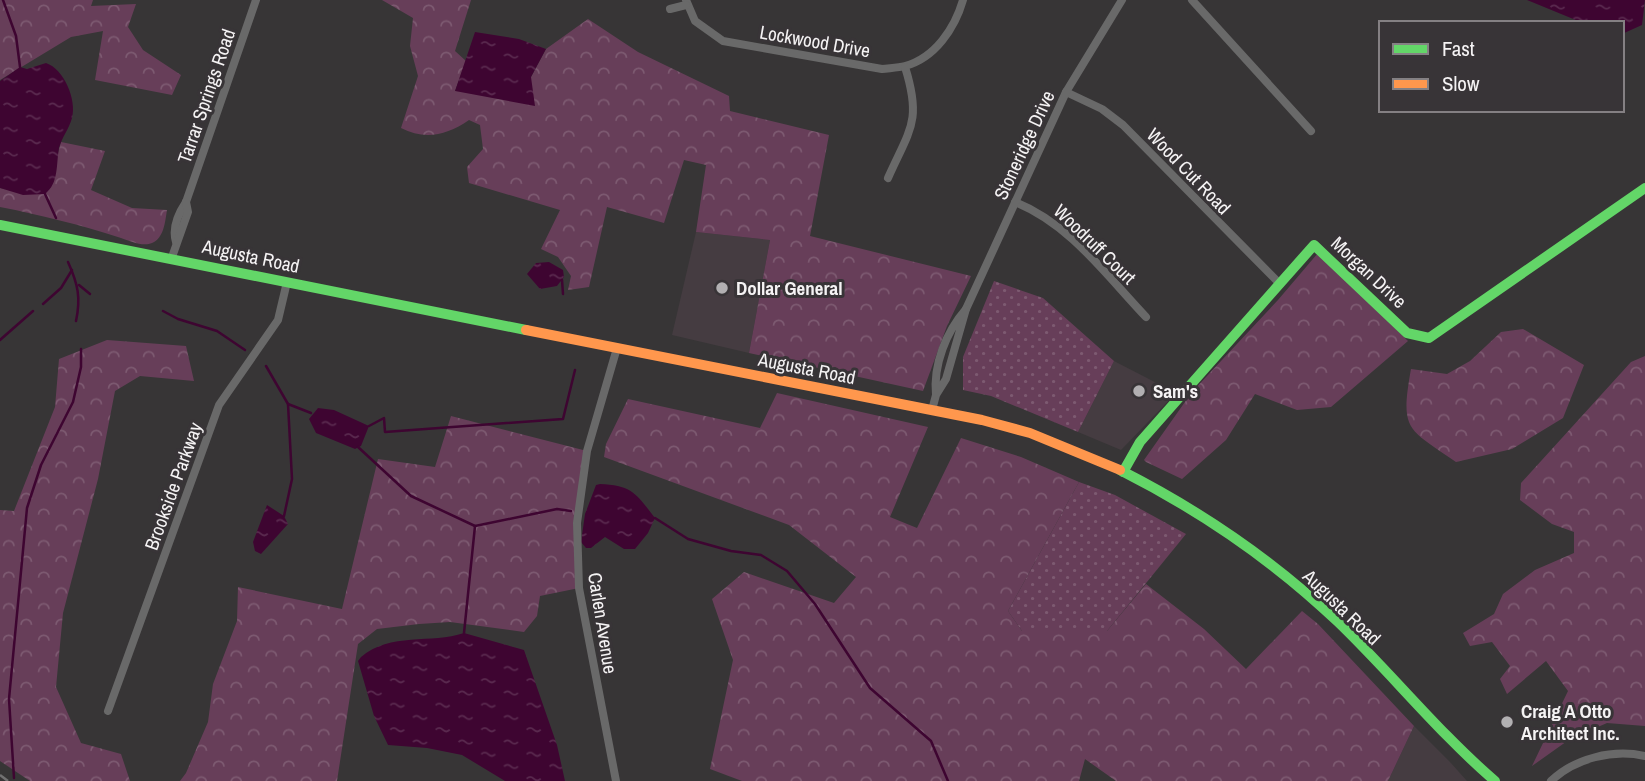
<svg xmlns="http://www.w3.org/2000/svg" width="1645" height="781" viewBox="0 0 1645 781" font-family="'Archivo Narrow',sans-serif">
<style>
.built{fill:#453c41}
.grass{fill:url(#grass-dots)}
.forest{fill:url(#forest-crowns)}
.water{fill:url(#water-ripples)}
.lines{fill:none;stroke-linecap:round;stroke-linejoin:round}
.stream{stroke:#3e0531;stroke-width:2.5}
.street{stroke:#696969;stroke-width:8}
.fast{stroke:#63d668;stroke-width:10}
.slow{stroke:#ff974d;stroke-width:10}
.rail{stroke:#727172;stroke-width:2.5;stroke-dasharray:14 7;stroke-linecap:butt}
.poi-dot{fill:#b2b0b2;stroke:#383437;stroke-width:2.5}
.labels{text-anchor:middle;stroke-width:6;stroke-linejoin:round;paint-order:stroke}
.street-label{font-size:19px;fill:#f5f3f4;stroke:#383437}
.poi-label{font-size:19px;font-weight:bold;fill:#f5f3f4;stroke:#383437;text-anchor:start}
</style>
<defs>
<pattern id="grass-dots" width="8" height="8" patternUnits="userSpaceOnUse" patternTransform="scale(1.75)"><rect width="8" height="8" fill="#673e59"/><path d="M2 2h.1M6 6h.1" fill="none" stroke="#7d5a71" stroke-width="1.8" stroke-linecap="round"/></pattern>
<pattern id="forest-crowns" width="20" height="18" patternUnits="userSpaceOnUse" patternTransform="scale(1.75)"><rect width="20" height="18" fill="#673e59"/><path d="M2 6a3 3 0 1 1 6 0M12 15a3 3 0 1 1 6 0" fill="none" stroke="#7d5a71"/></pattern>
<pattern id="water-ripples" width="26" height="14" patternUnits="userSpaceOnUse" patternTransform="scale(1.75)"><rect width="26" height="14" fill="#3e0531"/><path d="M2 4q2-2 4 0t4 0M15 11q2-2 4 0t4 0" fill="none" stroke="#5a2a4f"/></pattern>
</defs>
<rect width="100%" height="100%" fill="#373536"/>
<!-- built -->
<g class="built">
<path d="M696,232L770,240L749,353L672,335Z"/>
<path d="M1114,361L1176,393L1121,450L1078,432Z"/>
<path d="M1414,726L1450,762L1467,781H1388Z"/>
</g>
<!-- grass -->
<g class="grass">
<path d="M994,281L1043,298L1114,361L1078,432L991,396L963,390V357Z"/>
<path d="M1079,482L1115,495L1186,534L1107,631H1022L1008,611Z"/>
</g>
<!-- forest -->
<g class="forest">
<path d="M0,0H93L91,6L136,4L128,27L143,50L181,75L172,95L95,80L103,31L71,37L0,80Z"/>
<path d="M382,0H471L455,51L466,61L455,91L531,77L546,49L588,19L638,52L729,96L730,111L829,135L810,236L971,276L947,326L923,391L749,353L770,240L696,232L706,165L684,160L664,223L607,207L589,287L568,290L571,276L558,257L541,249L560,210L469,183L467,167L483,149L480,125L469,120C446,136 424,140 401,128L418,76L410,46L413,18Z"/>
<path d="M61,142L105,151L91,190L132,208L167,210C165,222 164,238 152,243C143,247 130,241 121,238C81,225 41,215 0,207V188L6,189L58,153Z"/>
<path d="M1318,253L1408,341L1331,407L1297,410L1255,394L1226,440L1182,479L1146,462L1144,460L1192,392L1278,300Z"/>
<path d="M1523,329L1584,365L1563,418L1512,449L1456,462C1407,428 1400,431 1411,369L1447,374L1470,361L1501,332Z"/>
<path d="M107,340L186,346L194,381L140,376L115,391L98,479L63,613L56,687L81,743L121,754L130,781H30L0,761V510L14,511L55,407L59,359Z"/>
<path d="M1645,356V726L1607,723L1570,739L1532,766L1568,691L1546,661L1507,694L1500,679L1510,666L1492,642L1470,646L1463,633L1494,614L1503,594L1535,570L1574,553V532L1552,524L1520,500L1521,483L1631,362Z"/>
<path d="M777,393L928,427L890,517L917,528L961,438L1021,457L1079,482L1008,611L1022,631H1107L1146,584L1204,629L1246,669L1302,611L1318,624L1414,726L1388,781H1116L1085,759L1079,781H742L710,769L733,660L712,599L744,572L834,603L856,577L789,525L604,457L606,444L628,399L760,428Z"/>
<path d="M451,416L587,451L578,506L579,588L540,596L537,616L524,632L450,622L419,624L377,629L358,644L337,781H180L186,773L208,722L213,684L237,621L238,587L342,609L378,459L435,467Z"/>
</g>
<!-- water -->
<g class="water">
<path d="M1527,0H1645L1642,25L1622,34V23H1583Z"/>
<path d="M475,32L519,39L546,49L531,77L535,106L455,91Z"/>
<path d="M46,63C64,69 77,100 72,118C69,129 62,137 59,148C56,165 59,183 45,194L23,195L0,188V81L20,67L27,69Z"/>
<path d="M549,262L563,270L564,277L557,286L540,289L527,274L536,263Z"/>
<path d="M318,408L334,410L369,426L361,446L355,449L316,433L309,419Z"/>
<path d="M600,484C633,485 637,495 655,518L648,533L635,549H624L605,537L591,548H586L581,542L585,514L596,485Z"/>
<path d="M267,505L284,516L288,524L261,554L255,551L253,542Z"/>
<path d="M464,633L524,650L557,745L565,781H505L462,755L427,748L388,745L374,716L358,661L361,657C390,632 431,644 464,633Z"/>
</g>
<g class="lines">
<!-- stream -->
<g class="stream">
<path d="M3,0L16,36L20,67"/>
<path d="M45,194L56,218"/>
<path d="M68,262C78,284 81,298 76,321"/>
<path d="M562,280L563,294"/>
<path d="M79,285L90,294"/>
<path d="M43,304L61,288L72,270"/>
<path d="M163,311L178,319L217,331L245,350"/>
<path d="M0,340L33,311"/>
<path d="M266,366L288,404L292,479L284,516"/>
<path d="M288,404L311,413"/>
<path d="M369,426L384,418L385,432L563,419L575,370"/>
<path d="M358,447L411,496L475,526L557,509L571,511"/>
<path d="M655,518L688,539L731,551L761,555L787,571L815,604L870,688L931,741L948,781"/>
<path d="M464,633L475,526"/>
<path d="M14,778L9,699L27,508L41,465L73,402L81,367V349"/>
</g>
<!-- street -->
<g class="street">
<path d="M686,0L695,21L723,41L882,69C889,68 898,68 905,66C935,58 955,28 963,0"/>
<path d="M1192,0L1311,131"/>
<path d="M670,9L686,5"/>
<path d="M1066,92L1102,109L1123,125L1280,284"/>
<path d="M888,178C910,129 922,121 905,67"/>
<path d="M1015,202C1070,224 1106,275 1146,317"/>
<path d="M176,242C172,229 178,214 186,202L256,0"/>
<path d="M172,257L188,212L186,202"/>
<path d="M966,309L1066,92L1122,0"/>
<path d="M932,410L936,395L946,379L966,309C946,332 933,365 936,395"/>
<path d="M108,711L219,405L278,320L287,282"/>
<path d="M616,781L579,588L577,523L587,451L617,348"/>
<path d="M1551,781C1575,758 1613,749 1645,756"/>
</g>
<!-- fast -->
<g class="fast">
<path d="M0,225L526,330"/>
<path d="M1120,470C1199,510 1274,561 1338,622C1392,674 1438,732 1495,781"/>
<path d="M1123,472L1140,442L1314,245L1407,333L1429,338L1645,188"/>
</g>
<!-- slow -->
<path class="slow" d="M526,330L982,420L1030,433L1120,470"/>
<!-- rail -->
<path class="rail" d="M0,775L8,781"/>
</g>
<!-- markers -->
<g class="poi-dot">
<circle cx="722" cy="288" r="7"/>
<circle cx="1139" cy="391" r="7"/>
<circle cx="1507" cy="722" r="7"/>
</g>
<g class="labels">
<!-- street labels -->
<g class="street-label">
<text transform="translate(815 41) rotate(10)" y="7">Lockwood Drive</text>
<text transform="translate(206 96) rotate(-71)" y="7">Tarrar Springs Road</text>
<text transform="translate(1024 145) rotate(-65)" y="7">Stoneridge Drive</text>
<text transform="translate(1189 171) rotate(46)" y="7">Wood Cut Road</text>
<text transform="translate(1095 244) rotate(44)" y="7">Woodruff Court</text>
<text transform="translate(251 256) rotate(12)" y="7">Augusta Road</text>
<text transform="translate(1369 272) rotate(43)" y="7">Morgan Drive</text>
<text transform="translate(807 368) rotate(11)" y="7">Augusta Road</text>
<text transform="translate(173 486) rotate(-70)" y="7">Brookside Parkway</text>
<text transform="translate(1342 607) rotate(44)" y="7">Augusta Road</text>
<text transform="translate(603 623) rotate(81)" y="7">Carlen Avenue</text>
</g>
<!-- poi labels -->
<g class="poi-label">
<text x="736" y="295">Dollar General</text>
<text x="1153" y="398">Sam's</text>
<text x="1521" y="718">Craig A Otto<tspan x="1521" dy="22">Architect Inc.</tspan></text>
</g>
</g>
<!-- legend -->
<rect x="1379" y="21" width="245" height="91" fill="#383437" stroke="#848083" stroke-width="2"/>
<rect x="1393" y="44" width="35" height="10" fill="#63d668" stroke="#848083" stroke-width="2"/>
<text x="1442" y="56" font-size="21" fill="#f5f3f4">Fast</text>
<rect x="1393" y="79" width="35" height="10" fill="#ff974d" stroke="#848083" stroke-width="2"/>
<text x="1442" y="91" font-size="21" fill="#f5f3f4">Slow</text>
</svg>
